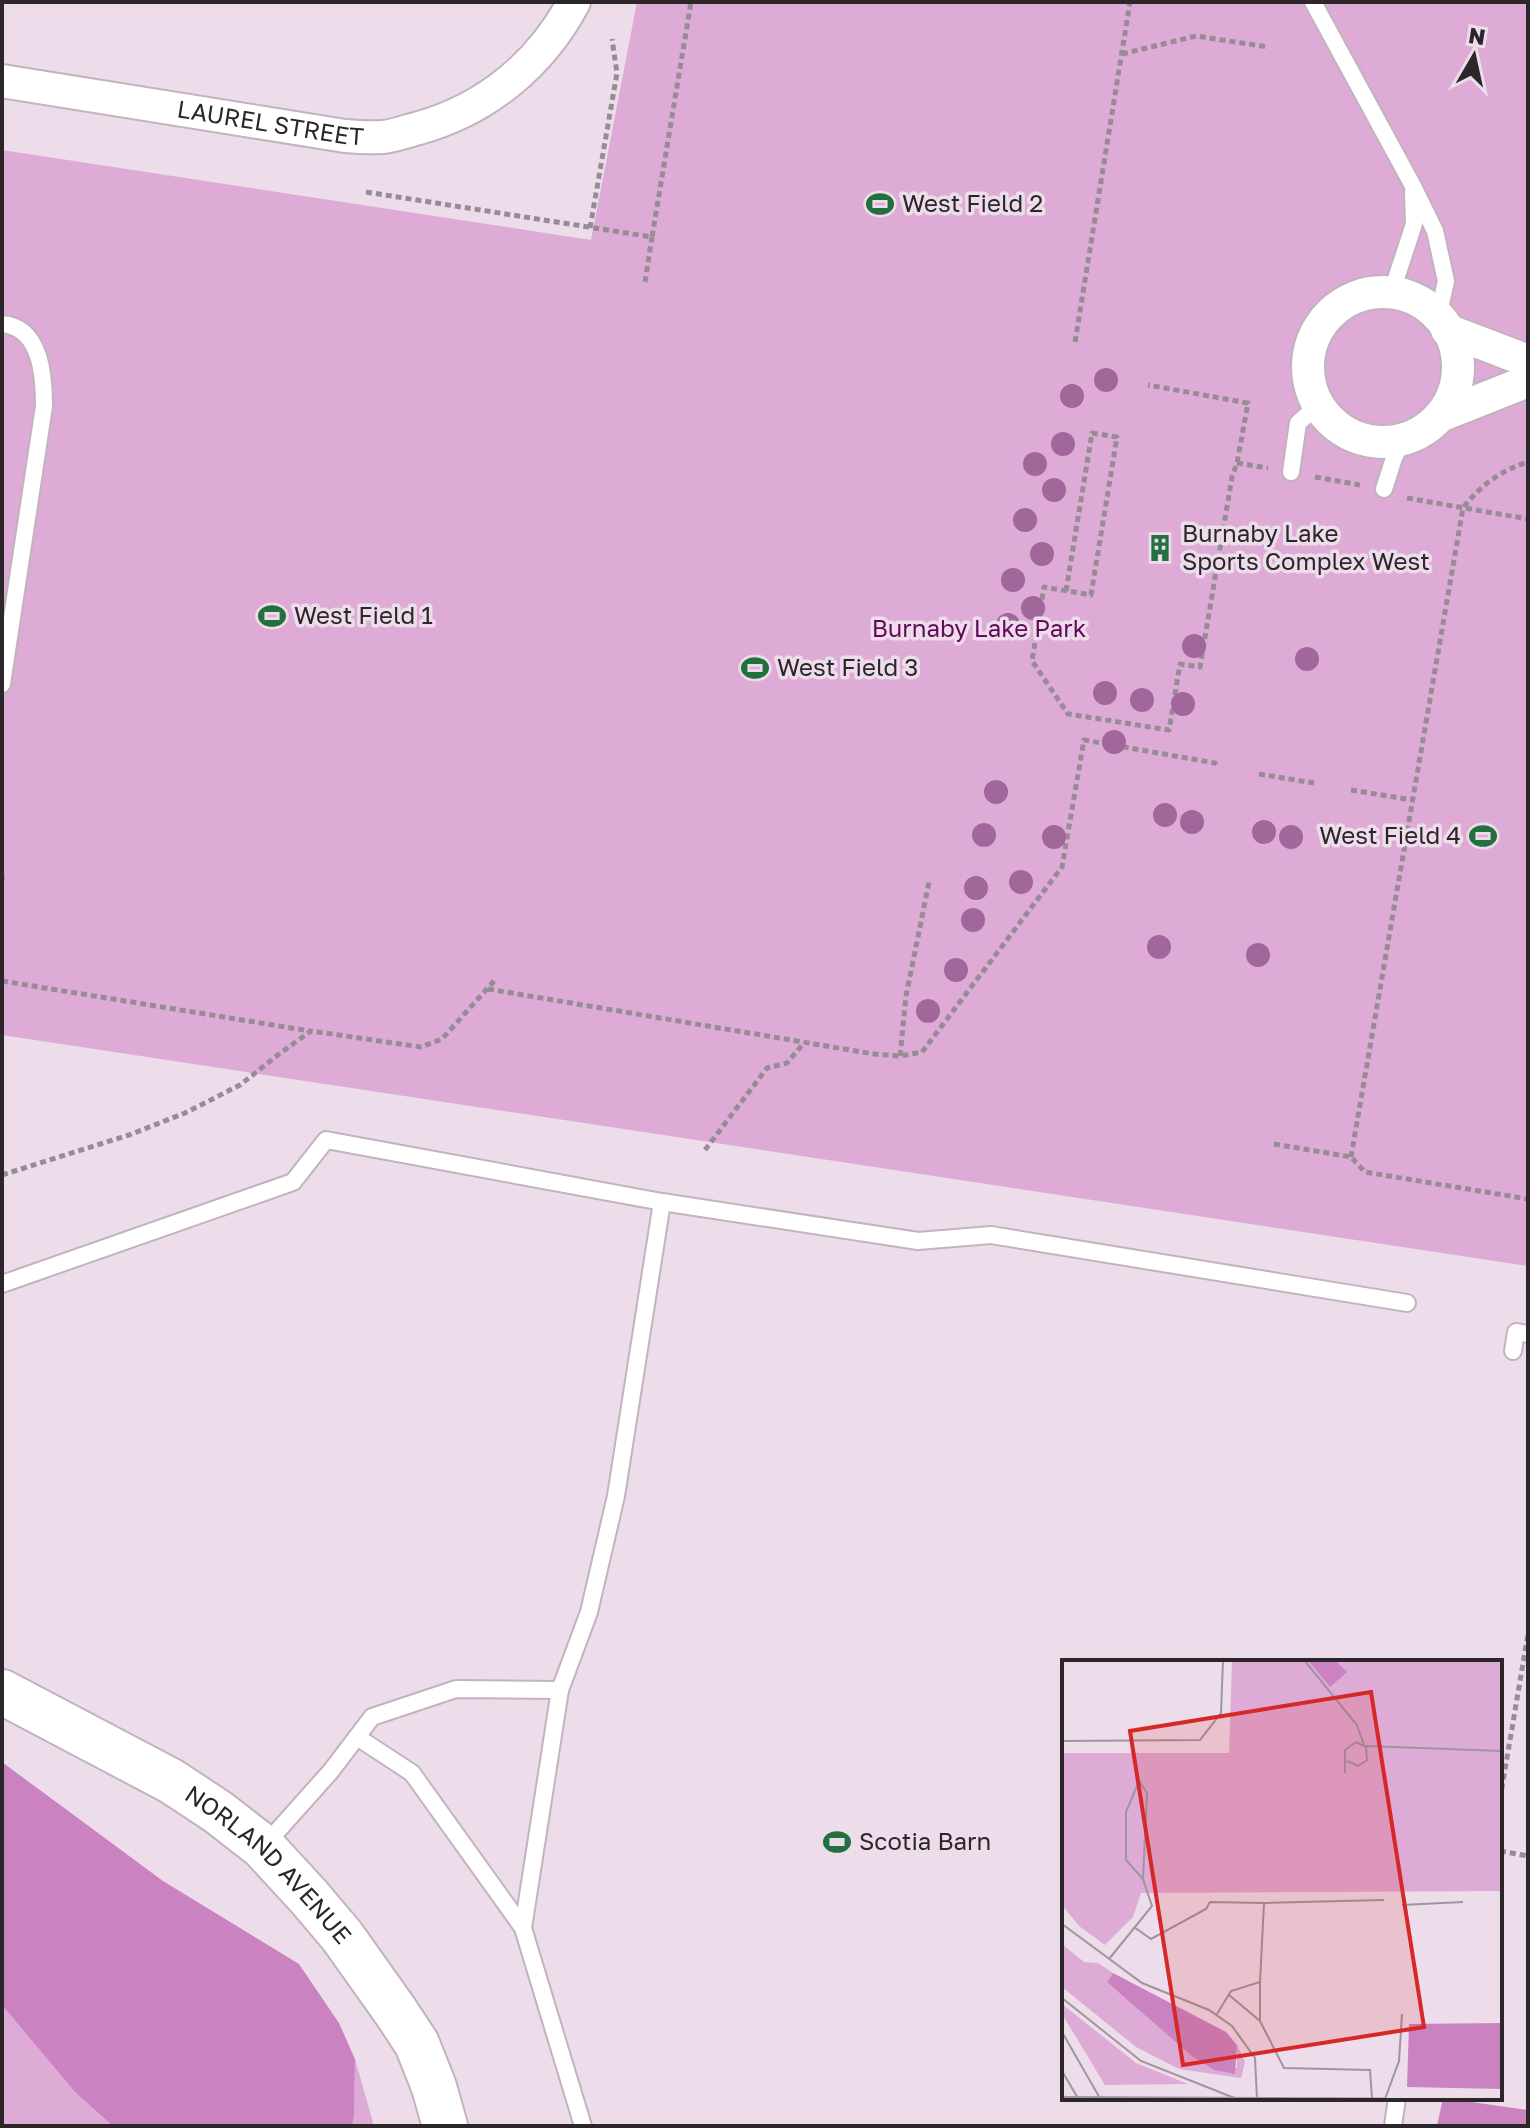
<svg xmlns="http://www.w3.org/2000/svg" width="1530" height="2128" viewBox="0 0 1530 2128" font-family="'Golos Text',sans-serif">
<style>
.green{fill:#ddabd5}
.forest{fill:#ca83c0}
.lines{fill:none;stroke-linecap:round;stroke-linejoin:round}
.lane-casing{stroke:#c2b3bf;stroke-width:20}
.street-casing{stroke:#c2b3bf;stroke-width:36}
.secondary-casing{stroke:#c2b3bf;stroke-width:48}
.path{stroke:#978c95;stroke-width:5;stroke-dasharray:6 4;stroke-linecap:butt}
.lane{stroke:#fff;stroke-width:16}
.street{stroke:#fff;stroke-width:32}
.secondary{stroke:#fff;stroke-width:44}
.tree{fill:#a1679b}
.labels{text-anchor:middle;stroke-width:7;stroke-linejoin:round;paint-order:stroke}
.street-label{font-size:24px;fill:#2c262b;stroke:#edddea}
.poi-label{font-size:24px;fill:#2c262b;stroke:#edddea;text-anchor:start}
.park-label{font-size:24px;fill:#62075a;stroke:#edddea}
.inset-road{fill:none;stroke:#a0949e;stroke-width:2}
.view{fill:#d62828;fill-opacity:0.15;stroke:#d62828;stroke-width:4}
.inset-edge{fill:none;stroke:#2c262b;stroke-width:4}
</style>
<rect width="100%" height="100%" fill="#edddea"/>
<!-- green -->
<g class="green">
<path d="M637,2H1528V1266L2,1035V150L591,240Z"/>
<path d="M2,2005L71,2087L114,2126H2Z"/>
<path d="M355,2059L374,2126H352L354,2117Z"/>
</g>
<!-- forest -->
<g class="forest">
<path d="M2,1762L163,1881L299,1964L339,2023L355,2059L354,2117L352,2126H113L75,2092L2,2005Z"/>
<path d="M1443,2098L1528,2110V2126H1437Z"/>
</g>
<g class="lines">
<!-- lane casing -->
<g class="lane-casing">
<g id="lane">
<path d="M1313,2L1413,186L1435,231L1446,281L1438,317"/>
<path d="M1391,294L1414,224L1413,192"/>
<path d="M2,324C41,327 44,376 44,406L2,684"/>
<path d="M1291,472L1298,423L1318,405"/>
<path d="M1384,489L1394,458L1403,440"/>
<path d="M662,1202L918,1241L991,1235L1407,1303"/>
<path d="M2,1284L293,1182L326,1140L662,1202L616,1496L589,1612L560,1690L456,1689L372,1717L331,1771L264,1846"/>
<path d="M1513,1351L1516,1332L1528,1334"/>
<path d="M357,1737L412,1773L523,1928L583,2126"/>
<path d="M523,1928L560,1690"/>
<path d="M1393,2126L1397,2098"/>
</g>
</g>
<!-- street casing -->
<g class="street-casing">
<g id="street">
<path id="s1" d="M2,81L345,136C357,137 370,138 383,137C394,136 407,131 419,128C487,109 541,64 574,2"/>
<circle cx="1383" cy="367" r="75"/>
<path d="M1447,330L1528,361"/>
<path d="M1440,416L1528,381"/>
</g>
</g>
<!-- secondary casing -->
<g class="secondary-casing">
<g id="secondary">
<path id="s2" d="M2,1692L171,1781L218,1812L263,1847L309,1897L342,1936L396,2012L417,2044L434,2087L445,2126"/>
</g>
</g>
<!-- path -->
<g class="path">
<path d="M1122,54L1196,36L1268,47"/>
<path d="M366,192L652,237L691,2"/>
<path d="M590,228L617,73L612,39"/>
<path d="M645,282L652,237"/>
<path d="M1075,342L1130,2"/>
<path d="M1237,463L1268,468"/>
<path d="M1315,477L1360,485"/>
<path d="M1407,498L1528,519"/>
<path d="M1066,591L1092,433L1117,437L1091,595L1044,587L1032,661L1068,714L1169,730L1180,664L1200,667L1232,477L1237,463L1248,403L1148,385"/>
<path d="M1259,774L1314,783"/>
<path d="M1351,790L1413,800"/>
<path d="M2,875V882"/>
<path d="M2,981L310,1031"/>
<path d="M488,989L874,1054L900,1056L922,1052L1062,867L1084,740L1215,763L1219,767"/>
<path d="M900,1056L906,996L929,882"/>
<path d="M1274,1144L1351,1157L1365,1172L1528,1199"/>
<path d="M705,1150L767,1068L787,1063L804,1043"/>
<path d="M1351,1157L1463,508C1480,486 1501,470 1528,462"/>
<path d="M2,1175L129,1135L185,1113L240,1085L279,1054L311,1031L421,1047L442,1039L494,981"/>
<path d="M1500,1799L1528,1634"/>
<path d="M1500,1851L1528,1856"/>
</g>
<!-- lane -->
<use href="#lane" class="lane"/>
<!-- street -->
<use href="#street" class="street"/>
<!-- secondary -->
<use href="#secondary" class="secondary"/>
</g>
<!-- trees -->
<g class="tree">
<circle cx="1106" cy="380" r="12"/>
<circle cx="1072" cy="396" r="12"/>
<circle cx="1063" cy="444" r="12"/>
<circle cx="1035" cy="464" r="12"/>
<circle cx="1054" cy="490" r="12"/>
<circle cx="1025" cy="520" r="12"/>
<circle cx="1042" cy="554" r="12"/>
<circle cx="1013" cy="580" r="12"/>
<circle cx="1033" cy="608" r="12"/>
<circle cx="1008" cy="625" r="12"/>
<circle cx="1194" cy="646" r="12"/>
<circle cx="1307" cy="659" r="12"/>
<circle cx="1105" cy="693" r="12"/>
<circle cx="1142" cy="700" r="12"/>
<circle cx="1183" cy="704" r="12"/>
<circle cx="1114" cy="742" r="12"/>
<circle cx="996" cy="792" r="12"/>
<circle cx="1165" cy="815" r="12"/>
<circle cx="1192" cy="822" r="12"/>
<circle cx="1264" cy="832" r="12"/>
<circle cx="984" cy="835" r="12"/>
<circle cx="1054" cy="837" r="12"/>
<circle cx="1291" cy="837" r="12"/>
<circle cx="1021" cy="882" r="12"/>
<circle cx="976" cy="888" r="12"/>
<circle cx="973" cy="920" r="12"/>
<circle cx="1159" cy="947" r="12"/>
<circle cx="1258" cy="955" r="12"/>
<circle cx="956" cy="970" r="12"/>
<circle cx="928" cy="1011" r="12"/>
</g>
<!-- icons -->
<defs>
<g id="stadium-bare" transform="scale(2.16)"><path d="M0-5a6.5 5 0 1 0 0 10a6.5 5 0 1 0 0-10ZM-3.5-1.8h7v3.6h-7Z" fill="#22703f" stroke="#edddea" stroke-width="2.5" paint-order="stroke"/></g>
<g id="building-bare" transform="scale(2.16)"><path d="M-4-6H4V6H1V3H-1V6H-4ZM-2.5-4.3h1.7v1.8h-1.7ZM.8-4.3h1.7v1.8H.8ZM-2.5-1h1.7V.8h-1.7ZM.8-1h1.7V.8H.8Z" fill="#22703f" stroke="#edddea" stroke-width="2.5" paint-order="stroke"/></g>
</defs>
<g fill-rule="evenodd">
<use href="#stadium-bare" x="880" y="204"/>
<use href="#building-bare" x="1160" y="548"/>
<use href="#stadium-bare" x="272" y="616"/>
<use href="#stadium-bare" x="755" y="668"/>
<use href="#stadium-bare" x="1483" y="836"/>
<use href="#stadium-bare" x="837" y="1842"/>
</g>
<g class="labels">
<!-- street labels -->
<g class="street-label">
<text dy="8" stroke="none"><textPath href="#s1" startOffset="272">LAUREL STREET</textPath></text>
<text dy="8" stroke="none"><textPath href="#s2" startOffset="320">NORLAND AVENUE</textPath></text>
</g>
<!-- poi labels -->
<g class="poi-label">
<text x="902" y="212">West Field 2</text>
<text x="1182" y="542">Burnaby Lake<tspan x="1182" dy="28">Sports Complex West</tspan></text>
<text x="294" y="624">West Field 1</text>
<text x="777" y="676">West Field 3</text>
<text x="1461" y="844" text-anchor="end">West Field 4</text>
<text x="859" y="1850">Scotia Barn</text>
</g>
<!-- park labels -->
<g class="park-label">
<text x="979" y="637">Burnaby Lake Park</text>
</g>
</g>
<!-- overview -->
<g transform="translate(1062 1660)">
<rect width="440" height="440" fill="#edddea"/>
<path d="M170,0H440V231L79,233L71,257L43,285L17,266L0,245V93H167ZM0,284L22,302L36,303L51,313L45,322L152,410L175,408V385L183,402L179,418L117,409L74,387L0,327ZM0,344L74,403L126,424L43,425L0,354Z" fill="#ddabd5"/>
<path d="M246,0H273L285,12L268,27ZM51,313L164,372L175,385L173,414L152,410L131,397L45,322ZM440,363V429L345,427L347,364Z" fill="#ca83c0"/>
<path class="inset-road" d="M242,0L295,65L302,85M0,81L138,80L159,53L161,0M304,86L440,91M285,101L296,106L305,100L304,87L294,82M283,113V90L294,82M202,243L322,240M340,245L401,242M0,264L80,323L147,350L170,366L193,398L195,439M72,267L89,279L144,249L148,242L202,243L198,322L169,331L155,354M47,299L90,246L81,219L85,133L77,121L64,152V200L81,219M198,322V361M167,335L198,361L222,408L308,410L310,439M0,338L79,401L175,439M0,372L39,440M0,411L17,440M0,437L440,439M323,439L337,401L340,354"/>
<path class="view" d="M309,32L362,367L121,405L68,71Z"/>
<rect width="440" height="440" class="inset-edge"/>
</g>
<!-- border -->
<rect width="1530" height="2128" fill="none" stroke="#2c262b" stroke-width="8"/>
<!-- north arrow -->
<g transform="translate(1474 56) rotate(9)" stroke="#edddea" stroke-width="6" paint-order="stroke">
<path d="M0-6L14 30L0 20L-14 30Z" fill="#2c262b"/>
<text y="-12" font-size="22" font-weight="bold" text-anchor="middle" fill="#2c262b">N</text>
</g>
</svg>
